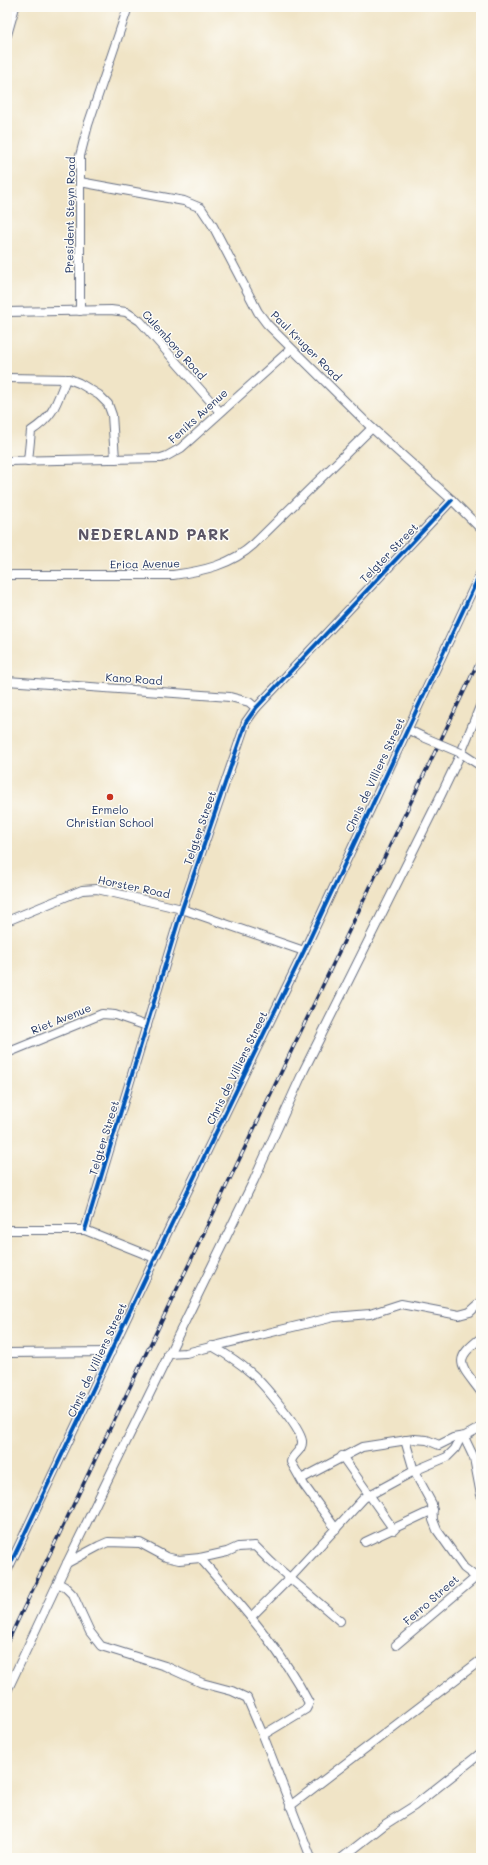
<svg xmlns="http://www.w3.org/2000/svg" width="488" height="1865" viewBox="0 0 488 1865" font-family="Mali,sans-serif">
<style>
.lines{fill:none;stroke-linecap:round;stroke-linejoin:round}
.minor-casing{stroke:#666e82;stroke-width:10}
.minor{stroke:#fff;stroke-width:8}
.rail-casing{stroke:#1b2f5e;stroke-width:3.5}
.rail{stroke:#fdfcf7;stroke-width:2;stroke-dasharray:6;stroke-linecap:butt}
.minor-bridge-casing{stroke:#666e82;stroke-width:10;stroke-linecap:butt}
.minor-bridge{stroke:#fff;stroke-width:8}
.cycleway-casing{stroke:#fdfcf7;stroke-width:6}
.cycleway{stroke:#0057b8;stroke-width:4}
.poi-dot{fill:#c8321e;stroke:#fdfcf7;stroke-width:1.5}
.labels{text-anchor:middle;stroke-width:3;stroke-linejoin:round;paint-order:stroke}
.street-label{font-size:11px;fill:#1b2f5e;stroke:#fdfcf7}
.poi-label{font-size:11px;fill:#1b2f5e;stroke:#fdfcf7}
.district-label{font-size:15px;font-weight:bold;letter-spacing:1px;fill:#5b5565;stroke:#fdfcf7}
</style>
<rect width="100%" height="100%" fill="#fdfcf7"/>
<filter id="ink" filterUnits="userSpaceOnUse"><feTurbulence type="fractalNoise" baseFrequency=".025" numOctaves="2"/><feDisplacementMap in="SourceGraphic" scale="8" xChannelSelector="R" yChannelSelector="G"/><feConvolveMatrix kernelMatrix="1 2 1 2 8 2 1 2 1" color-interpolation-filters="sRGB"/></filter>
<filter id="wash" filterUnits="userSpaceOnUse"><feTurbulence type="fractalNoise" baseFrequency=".012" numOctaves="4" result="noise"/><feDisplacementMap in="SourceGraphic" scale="16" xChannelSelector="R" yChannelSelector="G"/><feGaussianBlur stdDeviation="0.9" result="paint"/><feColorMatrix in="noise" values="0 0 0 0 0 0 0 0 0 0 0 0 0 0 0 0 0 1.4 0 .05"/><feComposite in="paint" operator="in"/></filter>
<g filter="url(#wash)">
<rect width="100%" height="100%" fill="#f0e4c6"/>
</g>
<g filter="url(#ink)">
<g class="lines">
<!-- minor casing -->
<g class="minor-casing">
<g id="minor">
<path d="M7,35L15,7"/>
<path d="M80,182L184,201L201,208L213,226L258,312L267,324L372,428L452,500L481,529"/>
<path d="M80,311V156L88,125L128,7"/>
<path d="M7,312L111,310L126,312L140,321L220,412"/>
<path d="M7,378L69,379L79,383L99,395L108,404L112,415L115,459"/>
<path d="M7,461L161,458L167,456L181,448L291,349"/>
<path d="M28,461L31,431C54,416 56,404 66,379"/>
<path d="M7,575H173C203,571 231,565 254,544L372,428"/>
<path d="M7,681L230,697L249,702L256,708"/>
<path d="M407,729L421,736"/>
<path d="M461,753L481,766"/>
<path d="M7,921L82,890L97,889L182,909L304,951"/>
<path d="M7,1053L102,1014L115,1015L147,1026"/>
<path d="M7,1230H85L155,1258"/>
<path d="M85,1230L182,909L246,722L256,708L452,500"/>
<path d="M481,1338C451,1361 461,1365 481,1392"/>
<path d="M212,1346C226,1354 239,1362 250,1372C262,1382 300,1427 302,1441C303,1451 292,1454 291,1462L304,1485L336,1529"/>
<path d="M7,1353L111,1352"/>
<path d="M168,1354L186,1353L334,1317L370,1314L401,1304L459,1315L470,1312L481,1302"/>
<path d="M464,1437L474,1458L481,1495"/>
<path d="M405,1440L414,1471L432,1504L433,1520L437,1530L464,1568L476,1577"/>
<path d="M342,1456L394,1530"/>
<path d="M301,1479L362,1447L414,1439L427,1440L439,1445L453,1438L465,1436L481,1427"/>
<path d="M365,1542L433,1510"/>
<path d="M200,1558C240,1604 281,1649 309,1703L306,1709L263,1735"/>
<path d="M67,1563L99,1546L108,1542L140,1543L166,1557L179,1560L200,1558L227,1552L238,1547L255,1546L271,1562L340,1621"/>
<path d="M7,1571L155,1258L304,951L481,572"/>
<path d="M58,1583L65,1587L73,1595L90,1632L101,1646L165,1666L202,1683L232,1691L247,1698L263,1735L311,1858"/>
<path d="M251,1617L290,1578L364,1498L414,1471L447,1457L455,1449L461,1437"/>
<path d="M396,1645L481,1573"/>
<path d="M7,1691L67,1563L254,1180L304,1070L441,795L461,753L481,704"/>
<path d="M290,1806L481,1660"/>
<path d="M342,1858L384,1825L414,1806L481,1753"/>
</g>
</g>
<!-- minor -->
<use href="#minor" class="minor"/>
<!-- rail casing -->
<g class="rail-casing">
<path id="rail" d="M7,1643L481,656"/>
</g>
<!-- rail -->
<use href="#rail" class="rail"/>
<!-- minor-bridge casing -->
<g class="minor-bridge-casing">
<path id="minor-bridge" d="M421,736L461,753"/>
</g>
<!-- minor-bridge -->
<use href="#minor-bridge" class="minor-bridge"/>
<!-- cycleway casing -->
<g class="cycleway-casing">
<g id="cycleway">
<path d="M85,1230L182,909L246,722L256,708L452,500"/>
<path d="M7,1571L155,1258L304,951L481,572"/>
</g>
</g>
<!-- cycleway -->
<use href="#cycleway" class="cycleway"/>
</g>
</g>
<!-- markers -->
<circle class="poi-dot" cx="110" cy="797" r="4"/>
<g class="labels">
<!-- street labels -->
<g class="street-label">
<text transform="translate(70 215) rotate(-89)" y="4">President Steyn Road</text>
<text transform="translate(174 345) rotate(48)" y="4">Culemborg Road</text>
<text transform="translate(306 346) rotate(45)" y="4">Paul Kruger Road</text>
<text transform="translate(198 416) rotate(-42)" y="4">Feniks Avenue</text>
<text transform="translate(389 553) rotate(-46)" y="4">Telgter Street</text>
<text transform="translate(145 564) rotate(-1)" y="4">Erica Avenue</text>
<text transform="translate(134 679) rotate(4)" y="4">Kano Road</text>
<text transform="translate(375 775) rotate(-65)" y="4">Chris de Villiers Street</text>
<text transform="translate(200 828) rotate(-71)" y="4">Telgter Street</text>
<text transform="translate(134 887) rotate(12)" y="4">Horster Road</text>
<text transform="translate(61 1019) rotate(-22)" y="4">Riet Avenue</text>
<text transform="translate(237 1068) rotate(-64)" y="4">Chris de Villiers Street</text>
<text transform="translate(104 1138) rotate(-73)" y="4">Telgter Street</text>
<text transform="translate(97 1360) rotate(-65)" y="4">Chris de Villiers Street</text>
<text transform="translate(431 1600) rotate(-41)" y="4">Ferro Street</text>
</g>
<!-- poi labels -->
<g class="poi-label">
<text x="110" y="814">Ermelo<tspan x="110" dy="13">Christian School</tspan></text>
</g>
<!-- district labels -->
<g class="district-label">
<text x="154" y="540">NEDERLAND PARK</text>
</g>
</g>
<!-- margin -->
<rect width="488" height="1865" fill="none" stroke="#fdfcf7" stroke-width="24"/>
</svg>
